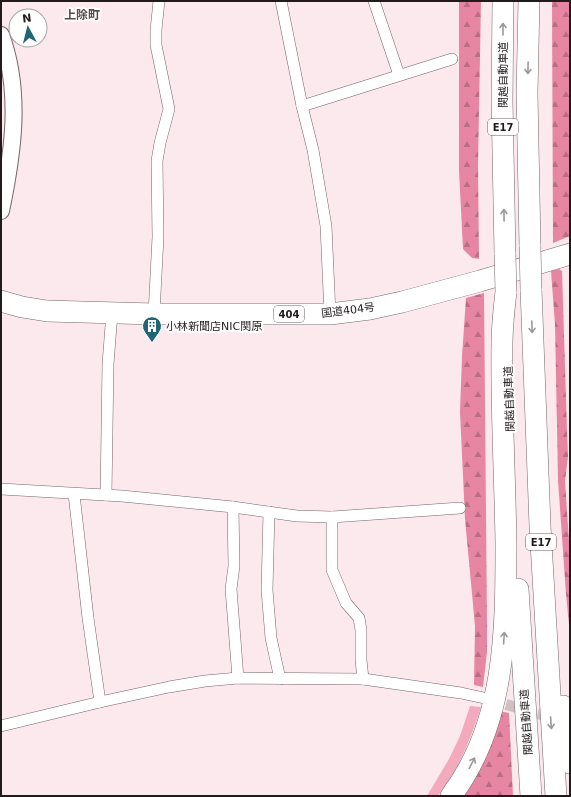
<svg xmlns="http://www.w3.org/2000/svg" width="571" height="797" viewBox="0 0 571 797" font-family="'DejaVu Sans','Noto Sans JP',sans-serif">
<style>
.green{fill:#f4aabd}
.forest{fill:url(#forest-firs)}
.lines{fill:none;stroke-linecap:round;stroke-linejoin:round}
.street-tunnel{stroke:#cfc0c3;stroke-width:11;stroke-dasharray:11 5.5;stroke-linecap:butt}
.street-casing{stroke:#746568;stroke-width:12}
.secondary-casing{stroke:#746568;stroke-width:18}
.highway-casing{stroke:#746568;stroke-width:22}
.street{stroke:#fff;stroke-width:11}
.secondary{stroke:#fff;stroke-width:16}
.highway{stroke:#fff;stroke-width:21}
.highway-bridge-casing{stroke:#746568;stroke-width:22;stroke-linecap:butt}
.highway-bridge{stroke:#fff;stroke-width:21}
.oneway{stroke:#9b9899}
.labels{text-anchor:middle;stroke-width:4;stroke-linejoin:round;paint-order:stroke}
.shield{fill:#fff;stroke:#645f60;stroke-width:1}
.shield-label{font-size:10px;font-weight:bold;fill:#211b1c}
.street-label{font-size:11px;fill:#211b1c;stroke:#fff}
.poi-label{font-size:11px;fill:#211b1c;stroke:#fff;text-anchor:start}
.neighbourhood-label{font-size:12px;font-weight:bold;fill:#594a4d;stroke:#fff}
</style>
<defs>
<pattern id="forest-firs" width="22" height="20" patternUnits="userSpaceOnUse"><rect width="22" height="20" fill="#e786a3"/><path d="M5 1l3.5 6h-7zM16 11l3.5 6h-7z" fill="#bb6d84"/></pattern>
</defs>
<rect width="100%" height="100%" fill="#fbe9ed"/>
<!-- green -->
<path class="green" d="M470,706L481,707C471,738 459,770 438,796H427L449,759L460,736Z"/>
<!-- forest -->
<g class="forest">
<path d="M459,1H481L478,165L479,259L472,258L463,249L459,171Z"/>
<path d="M552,1H570V236L553,243Z"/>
<path d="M559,269L562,271L567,431L568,456L565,481L570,556V635L566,594L558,480L555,324L551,271Z"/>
<path d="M484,293L487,624V652L483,687L474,685L475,626L465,519L460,412L462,356L466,298Z"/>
<path d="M499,711L509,713L513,796H463Z"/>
</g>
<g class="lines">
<!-- street-tunnel -->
<path class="street-tunnel" d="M490,700L554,718"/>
<!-- street casing -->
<g class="street-casing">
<g id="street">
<path d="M281,1L302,106L313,150L326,226L330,314"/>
<path d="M374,1L399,75"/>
<path d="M302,106L452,59"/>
<path d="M154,314L158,237L157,161L160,143L169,109L156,45V30L159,1"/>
<path d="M1,489L122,496L233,507L297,516L332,517L460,508"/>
<path d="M74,494L88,618L100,702"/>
<path d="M106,495L108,364L112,313"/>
<path d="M233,507L234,566L231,589L238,678"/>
<path d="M269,512L267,590L271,638L280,679"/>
<path d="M332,517V570L346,603L359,618L361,630V660L363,679"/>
<path d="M1,726L100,702L169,687L205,681L238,678L363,679L461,693L484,698"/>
</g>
</g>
<!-- secondary casing -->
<g class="secondary-casing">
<path id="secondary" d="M1,35C22,92 13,153 1,211"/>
</g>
<!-- highway casing -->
<g class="highway-casing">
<g id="highway">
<path d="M503,1L502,100L505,254"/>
<path d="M529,1L527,93L530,246"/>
<path d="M531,289L540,526L556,796"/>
<path d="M1,301L22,307L47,311L154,314H330L370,309L402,302L480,281L570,254"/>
<path d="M518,589L531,796"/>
<path d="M563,706L570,763"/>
<path d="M451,796C506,723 506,631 506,543C505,477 501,410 502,344C502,327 504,309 506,292"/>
</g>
</g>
<!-- street -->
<use href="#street" class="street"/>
<!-- secondary -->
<use href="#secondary" class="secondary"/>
<!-- highway -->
<use href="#highway" class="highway"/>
<!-- highway-bridge casing -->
<g class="highway-bridge-casing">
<g id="highway-bridge">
<path d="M530,246L531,289"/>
<path d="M505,254L506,292"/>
</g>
</g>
<!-- highway-bridge -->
<use href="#highway-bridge" class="highway-bridge"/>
</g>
<!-- one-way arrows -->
<defs><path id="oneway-shaft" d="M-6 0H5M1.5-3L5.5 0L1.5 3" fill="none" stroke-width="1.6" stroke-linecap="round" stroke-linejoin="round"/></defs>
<g class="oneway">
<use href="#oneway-shaft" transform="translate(503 29) rotate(-90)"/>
<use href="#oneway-shaft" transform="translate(528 68) rotate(91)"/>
<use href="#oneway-shaft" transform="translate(504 215) rotate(-91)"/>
<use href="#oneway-shaft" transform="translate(532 327) rotate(88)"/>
<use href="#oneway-shaft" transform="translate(504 638) rotate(-86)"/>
<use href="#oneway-shaft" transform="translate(551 723) rotate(86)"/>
<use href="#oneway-shaft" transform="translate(472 763) rotate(-63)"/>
</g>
<!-- icons -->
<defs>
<g id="building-pin" transform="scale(1)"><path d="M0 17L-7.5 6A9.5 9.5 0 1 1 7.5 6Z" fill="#1e6674" stroke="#fff"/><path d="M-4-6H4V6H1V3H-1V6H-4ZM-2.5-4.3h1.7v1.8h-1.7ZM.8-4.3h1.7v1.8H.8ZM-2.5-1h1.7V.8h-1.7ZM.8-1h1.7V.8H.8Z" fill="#fff"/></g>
</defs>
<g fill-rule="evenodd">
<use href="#building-pin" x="152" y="326"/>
</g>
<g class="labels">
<!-- shield labels -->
<g class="shield">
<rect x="488" y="119" width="30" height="16" rx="3"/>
<rect x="274" y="306" width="30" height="16" rx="3"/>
<rect x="526" y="534" width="30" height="16" rx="3"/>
</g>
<g class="shield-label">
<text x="503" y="131">E17</text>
<text x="289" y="318">404</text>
<text x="541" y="546">E17</text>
</g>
<!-- street labels -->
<g class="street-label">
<text transform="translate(503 75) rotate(-90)" y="4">関越自動車道</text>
<text transform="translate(348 310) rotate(-7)" y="4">国道404号</text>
<text transform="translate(509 399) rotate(-92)" y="4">関越自動車道</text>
<text transform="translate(526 722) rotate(-94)" y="4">関越自動車道</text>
</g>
<!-- poi labels -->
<g class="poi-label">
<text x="166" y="330">小林新聞店NIC関原</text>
</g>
<!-- neighbourhood labels -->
<g class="neighbourhood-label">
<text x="82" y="19">上除町</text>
</g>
</g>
<!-- border -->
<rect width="571" height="797" fill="none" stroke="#211b1c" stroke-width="4"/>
<!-- north arrow -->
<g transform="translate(28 28) rotate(353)"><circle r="19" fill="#ffffff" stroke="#a6a4a4"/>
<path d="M0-3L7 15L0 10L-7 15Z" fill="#1e6674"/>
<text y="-6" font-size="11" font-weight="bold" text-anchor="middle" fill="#211b1c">N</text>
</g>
</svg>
